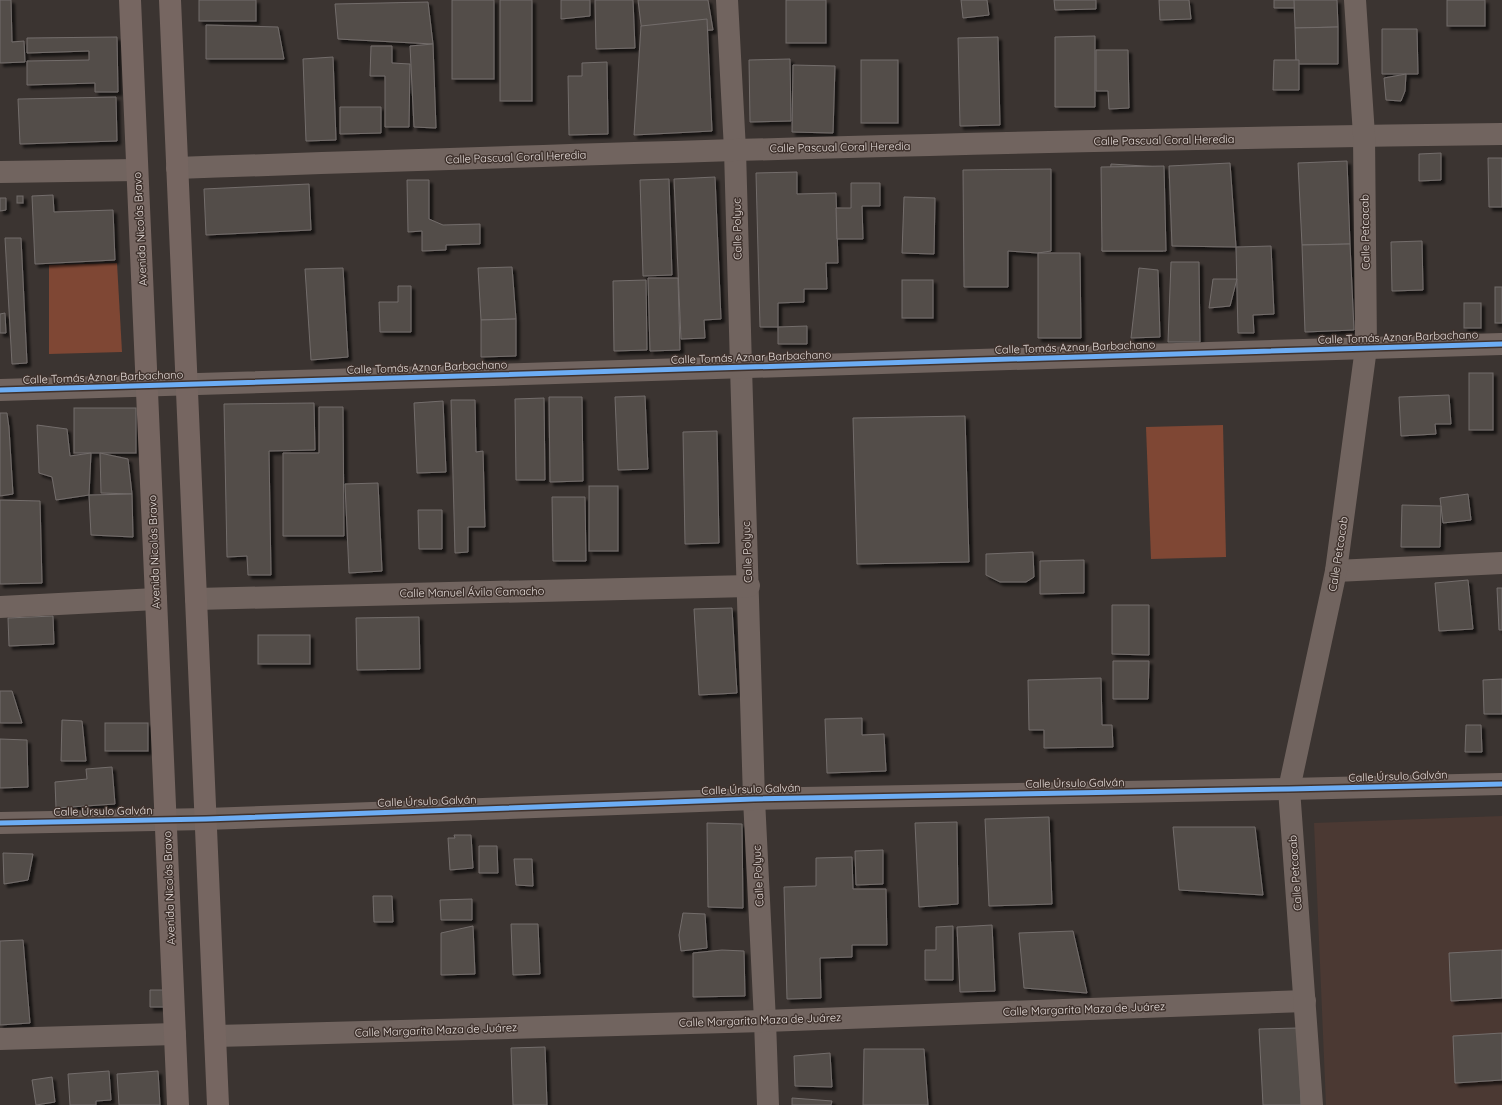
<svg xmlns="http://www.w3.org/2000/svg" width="1502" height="1105" viewBox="0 0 1502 1105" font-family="Quicksand,sans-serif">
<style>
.built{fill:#4b3933}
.green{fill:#7f4734}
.building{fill:#534d4a;stroke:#736d6b;filter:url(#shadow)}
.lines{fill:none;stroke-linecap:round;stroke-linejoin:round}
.minor{stroke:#71645f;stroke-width:22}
.secondary{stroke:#766661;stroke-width:22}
.cycleway-casing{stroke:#3f322d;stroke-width:8}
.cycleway{stroke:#6dadf4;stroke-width:5}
.labels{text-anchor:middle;stroke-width:3;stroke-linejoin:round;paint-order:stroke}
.street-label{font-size:11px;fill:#e5dcd9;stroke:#3f322d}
</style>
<defs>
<filter id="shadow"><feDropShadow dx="3.5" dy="3.5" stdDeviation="1" flood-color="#0009"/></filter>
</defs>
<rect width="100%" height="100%" fill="#3b3431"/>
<!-- built -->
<path class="built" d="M1502,816V1105H1326L1314,823Z"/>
<!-- green -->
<g class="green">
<path d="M117,263L122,352L49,354V265Z"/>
<path d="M1223,425L1226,557L1151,559L1146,427Z"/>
</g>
<!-- building -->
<g class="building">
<path d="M0,0H11L12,42L24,41L25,62L0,63Z"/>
<rect x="199" y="0" width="57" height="21"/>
<rect x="452" y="0" width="42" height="79"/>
<rect x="500" y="0" width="32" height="101"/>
<path d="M561,0H590V16L561,19Z"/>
<path d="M595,0H633L635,48L596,49Z"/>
<path d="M638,0H708L713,30L642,33Z"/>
<rect x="786" y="0" width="40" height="43"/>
<path d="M961,0H987L989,15L963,18Z"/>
<path d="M1054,0H1096V9L1055,10Z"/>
<path d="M1159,0H1189L1191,19L1160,20Z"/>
<path d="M1274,0H1295L1296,8H1274Z"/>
<path d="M1294,0H1337L1338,27L1295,28Z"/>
<rect x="1447" y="0" width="38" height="26"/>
<path d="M428,2L433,44L338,39L335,4Z"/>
<path d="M707,19L712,131L634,135L641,26Z"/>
<path d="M206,25L278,27L284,59H206Z"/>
<path d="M1338,27V64H1296L1295,28Z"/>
<path d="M1382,29H1417L1418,74H1382Z"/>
<path d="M1095,36V107H1055V37Z"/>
<path d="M117,37L118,92H95V83L27,85V61L89,60V51L27,53V38Z"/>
<path d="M998,37L1000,125L960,126L958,38Z"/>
<path d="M433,44L436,128L414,127L410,46Z"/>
<path d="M371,46H392V63L410,64L409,127H385V76H370Z"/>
<path d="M1096,50H1128L1129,108L1109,109L1108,91H1096Z"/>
<path d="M333,57L336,140L306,141L303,59Z"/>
<path d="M790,59L791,121L750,122L749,60Z"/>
<rect x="861" y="60" width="37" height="63"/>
<path d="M1274,60H1299V90H1273Z"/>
<path d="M607,62L608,134L569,135L568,76H582V63Z"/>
<path d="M793,65L835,66L833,133L792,132Z"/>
<path d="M1406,74L1405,91L1401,101L1386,100L1384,78Z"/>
<path d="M116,97L117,141L20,144L18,99Z"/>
<path d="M340,107H381V133L340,134Z"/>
<path d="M1441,153V180L1419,181V154Z"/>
<path d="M1488,158H1502V207H1489Z"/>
<path d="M1347,161L1350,244L1302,245L1298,163Z"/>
<path d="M1230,163L1236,247L1172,246L1169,166Z"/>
<path d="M1111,164L1161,167L1163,251H1102Z"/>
<path d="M1164,166L1166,251H1102L1101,167Z"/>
<path d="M1051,169V251L1038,253L1008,251V287H964L963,170Z"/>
<path d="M797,172V194L836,193L838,263H826L827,289H804V302L778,303V327H760L756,173Z"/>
<path d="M715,177L721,319L704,320L705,338L681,339L674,179Z"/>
<path d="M669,179L672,275L643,276L640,180Z"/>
<path d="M407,180H429V219L443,225L480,224V244L446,245V250L422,251V231L408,232Z"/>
<path d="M851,183H880V206H862L863,239H837L836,208H851Z"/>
<path d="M309,184L311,230L206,235L204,189Z"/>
<path d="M53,195L54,212L113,210L115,260L35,264L32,196Z"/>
<rect x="17" y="196" width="6" height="7"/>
<path d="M904,197L935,198L934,254L902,253Z"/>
<path d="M0,198H6V210L0,211Z"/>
<path d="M5,238H21L27,363L12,364Z"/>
<path d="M1422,241L1423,290L1392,291L1391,242Z"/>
<path d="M1350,244L1354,330L1305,332L1302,245Z"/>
<path d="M1271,246L1274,314L1253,315L1254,333H1238L1236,247Z"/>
<path d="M1038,253H1080L1081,338H1038Z"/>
<path d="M1171,262H1199L1200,342H1168Z"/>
<path d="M512,267L516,319L481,320L478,268Z"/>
<path d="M343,268L348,357L311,360L305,269Z"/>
<path d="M1139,268L1158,270L1160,337L1131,338Z"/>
<path d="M648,278H678L680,350L650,351Z"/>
<path d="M1213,279H1237L1230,306L1209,308Z"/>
<path d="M646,280L647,350L614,351L613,281Z"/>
<rect x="902" y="280" width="31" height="38"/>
<path d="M398,286H411V332H380L379,302H398Z"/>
<rect x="1495" y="287" width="7" height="36"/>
<rect x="1464" y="303" width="17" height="25"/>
<path d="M5,313L6,333H0V314Z"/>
<path d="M516,319V356L481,357V320Z"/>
<path d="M807,326V344H778V327Z"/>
<rect x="1469" y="373" width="24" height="57"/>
<path d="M1449,395L1451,424H1435L1436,434L1401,436L1399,397Z"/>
<path d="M645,396L648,469L618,470L615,397Z"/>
<path d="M549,397H582L583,481L550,482Z"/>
<path d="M544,398L545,480H516L515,399Z"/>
<path d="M451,400H475L476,452L483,451L485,527H468V552L455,553Z"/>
<path d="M443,401L446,472L417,473L414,403Z"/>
<path d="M314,403L315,450L269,451L271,575H248L247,556L227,557L224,404Z"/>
<path d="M319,407H343L344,536H283V453H319Z"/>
<rect x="74" y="408" width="62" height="45"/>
<path d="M0,413H7L9,428L13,494L0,496Z"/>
<path d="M965,416L969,562L857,564L853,418Z"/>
<path d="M37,425L67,429L70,456L91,453L89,495L56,500L52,477L39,473Z"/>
<path d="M717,431L719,543L685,544L683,432Z"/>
<path d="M100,453L128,459L132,494L101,493Z"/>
<path d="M378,483L382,571L349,573L345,484Z"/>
<rect x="589" y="486" width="29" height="65"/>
<path d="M132,494L133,537L91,535L89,495Z"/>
<path d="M1468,494L1471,520L1443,523L1440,498Z"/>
<path d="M552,497H585L586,561H553Z"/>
<path d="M0,500L40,501L42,583L0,584Z"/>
<path d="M1402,505L1441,506L1440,547H1401Z"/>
<path d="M418,510H442V549H419Z"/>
<path d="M1033,552L1034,577L1026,582H1000L986,575V554Z"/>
<path d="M1084,560V593L1040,594V561Z"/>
<path d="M1468,580L1473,629L1439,631L1435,583Z"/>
<path d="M1497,588H1502V630H1499Z"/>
<path d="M1112,605H1149V655L1112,654Z"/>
<path d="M732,608L737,693L699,695L694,609Z"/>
<path d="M53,616L54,644L9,646L8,618Z"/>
<path d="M419,617L420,669L357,670L356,618Z"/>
<rect x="258" y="635" width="52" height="29"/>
<path d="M1113,661H1149L1148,699H1113Z"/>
<path d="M1101,678L1102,725H1112L1113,747L1044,748V730H1029L1028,680Z"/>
<path d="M1502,679V714H1484L1483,680Z"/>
<path d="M0,691H12L22,723H0Z"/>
<path d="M862,718V735L884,734L886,771L827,773L825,719Z"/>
<path d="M62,720L82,721L86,761H61Z"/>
<rect x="105" y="723" width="43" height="28"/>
<path d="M1466,725H1481L1482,752H1465Z"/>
<path d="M0,739L27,740L28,787L0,788Z"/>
<path d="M112,767L115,804L56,808L55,782L87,779L86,769Z"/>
<path d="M1049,817L1052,904L989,906L985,819Z"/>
<path d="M957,822L958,904L919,907L915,823Z"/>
<path d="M707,823L742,824L743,908L708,907Z"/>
<path d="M1173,827H1255L1263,895L1179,890Z"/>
<path d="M454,835H471L473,868L450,870L448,838H455Z"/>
<path d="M479,846H497L498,873H479Z"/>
<path d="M883,850V884L856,885L855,851Z"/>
<path d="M3,853L33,854L28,880L4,884Z"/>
<path d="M852,857L853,889H886L887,945H852V957L820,958L821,998L787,999L784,887L816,886V858Z"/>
<path d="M514,859H532L533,886L516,885Z"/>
<path d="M373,896H392L393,922H374Z"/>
<path d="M472,899V920H441L440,900Z"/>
<path d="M683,913L705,914L707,948L681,951L679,935Z"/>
<path d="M511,924H538L540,974L513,975Z"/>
<path d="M992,925L995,991L960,992L957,927Z"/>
<path d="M473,926L475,974L441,975V933Z"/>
<path d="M953,926V980H925V950H936V927Z"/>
<path d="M1073,931L1087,993L1024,988L1019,933Z"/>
<path d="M23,940L30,1023L0,1025V941Z"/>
<path d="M722,950L744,951L745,996L693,997V953Z"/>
<path d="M1502,950V998L1451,1001L1449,953Z"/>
<path d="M150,990H163L164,1007H150Z"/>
<path d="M1298,1028L1301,1105H1263L1259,1029Z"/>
<path d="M1502,1033V1080L1455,1083L1453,1036Z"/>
<path d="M545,1047L547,1105H513L511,1048Z"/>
<path d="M864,1049H924L928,1105H863Z"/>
<path d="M830,1053L832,1087L795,1086L794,1056Z"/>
<path d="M109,1071L111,1100L96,1101V1105H70L68,1074Z"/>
<path d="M158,1071L160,1105H119L117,1074Z"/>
<path d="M52,1077L55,1102L36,1105L32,1080Z"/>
<path d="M792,1098L832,1101L831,1105H792Z"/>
</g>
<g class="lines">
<!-- minor -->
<g class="minor">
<path d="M727,0L735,150L741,367L754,799L765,1021L768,1105"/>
<path d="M177,168C619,153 1060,139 1502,134"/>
<path d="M0,172L137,170"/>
<path d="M0,390L1502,344"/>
<path d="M1336,571L1502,563"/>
<path d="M196,599L749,586"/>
<path d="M0,607L156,599"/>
<path d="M0,823L206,819L754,799L1289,789L1502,784"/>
<path d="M215,1036L765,1021L1305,1001"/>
<path d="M0,1039L175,1034"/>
<path d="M1312,1105L1289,789L1336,571L1366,348L1364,135L1355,0"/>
</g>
<!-- secondary -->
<g class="secondary">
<path d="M130,0L178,1105"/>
<path d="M170,0L218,1105"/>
</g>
<!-- cycleway casing -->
<g class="cycleway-casing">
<g id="cycleway">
<path d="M0,390L1502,344"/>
<path d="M0,823L206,819L754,799L1289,789L1502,784"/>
</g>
</g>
<!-- cycleway -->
<use href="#cycleway" class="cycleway"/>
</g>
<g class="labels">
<!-- street labels -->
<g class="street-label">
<text transform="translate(1164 140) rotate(-1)" y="4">Calle Pascual Coral Heredia</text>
<text transform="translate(840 147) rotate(-1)" y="4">Calle Pascual Coral Heredia</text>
<text transform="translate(516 157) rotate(-2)" y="4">Calle Pascual Coral Heredia</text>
<text transform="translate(140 229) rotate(-93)" y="4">Avenida Nicolás Bravo</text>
<text transform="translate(737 229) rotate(-91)" y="4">Calle Polyuc</text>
<text transform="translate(1365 232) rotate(-91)" y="4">Calle Petcacab</text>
<text transform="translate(1398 337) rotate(-2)" y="4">Calle Tomás Aznar Barbachano</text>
<text transform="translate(1075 347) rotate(-2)" y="4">Calle Tomás Aznar Barbachano</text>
<text transform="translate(751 357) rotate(-2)" y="4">Calle Tomás Aznar Barbachano</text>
<text transform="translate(427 367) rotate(-2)" y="4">Calle Tomás Aznar Barbachano</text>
<text transform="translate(103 377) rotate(-2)" y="4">Calle Tomás Aznar Barbachano</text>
<text transform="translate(154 552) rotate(-92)" y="4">Avenida Nicolás Bravo</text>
<text transform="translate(747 552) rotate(-92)" y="4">Calle Polyuc</text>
<text transform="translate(1338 554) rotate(-81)" y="4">Calle Petcacab</text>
<text transform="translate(472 592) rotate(-1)" y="4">Calle Manuel Ávila Camacho</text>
<text transform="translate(1398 776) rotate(-2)" y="4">Calle Úrsulo Galván</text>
<text transform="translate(1075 783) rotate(-1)" y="4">Calle Úrsulo Galván</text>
<text transform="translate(751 789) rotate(-2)" y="4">Calle Úrsulo Galván</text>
<text transform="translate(427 801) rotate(-2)" y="4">Calle Úrsulo Galván</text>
<text transform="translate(103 811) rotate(-1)" y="4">Calle Úrsulo Galván</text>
<text transform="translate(1295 873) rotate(-94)" y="4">Calle Petcacab</text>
<text transform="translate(758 876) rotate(-93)" y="4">Calle Polyuc</text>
<text transform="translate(169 888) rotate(-92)" y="4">Avenida Nicolás Bravo</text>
<text transform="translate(1084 1009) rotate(-2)" y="4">Calle Margarita Maza de Juárez</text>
<text transform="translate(760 1020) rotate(-2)" y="4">Calle Margarita Maza de Juárez</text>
<text transform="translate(436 1030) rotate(-2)" y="4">Calle Margarita Maza de Juárez</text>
</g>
</g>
</svg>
